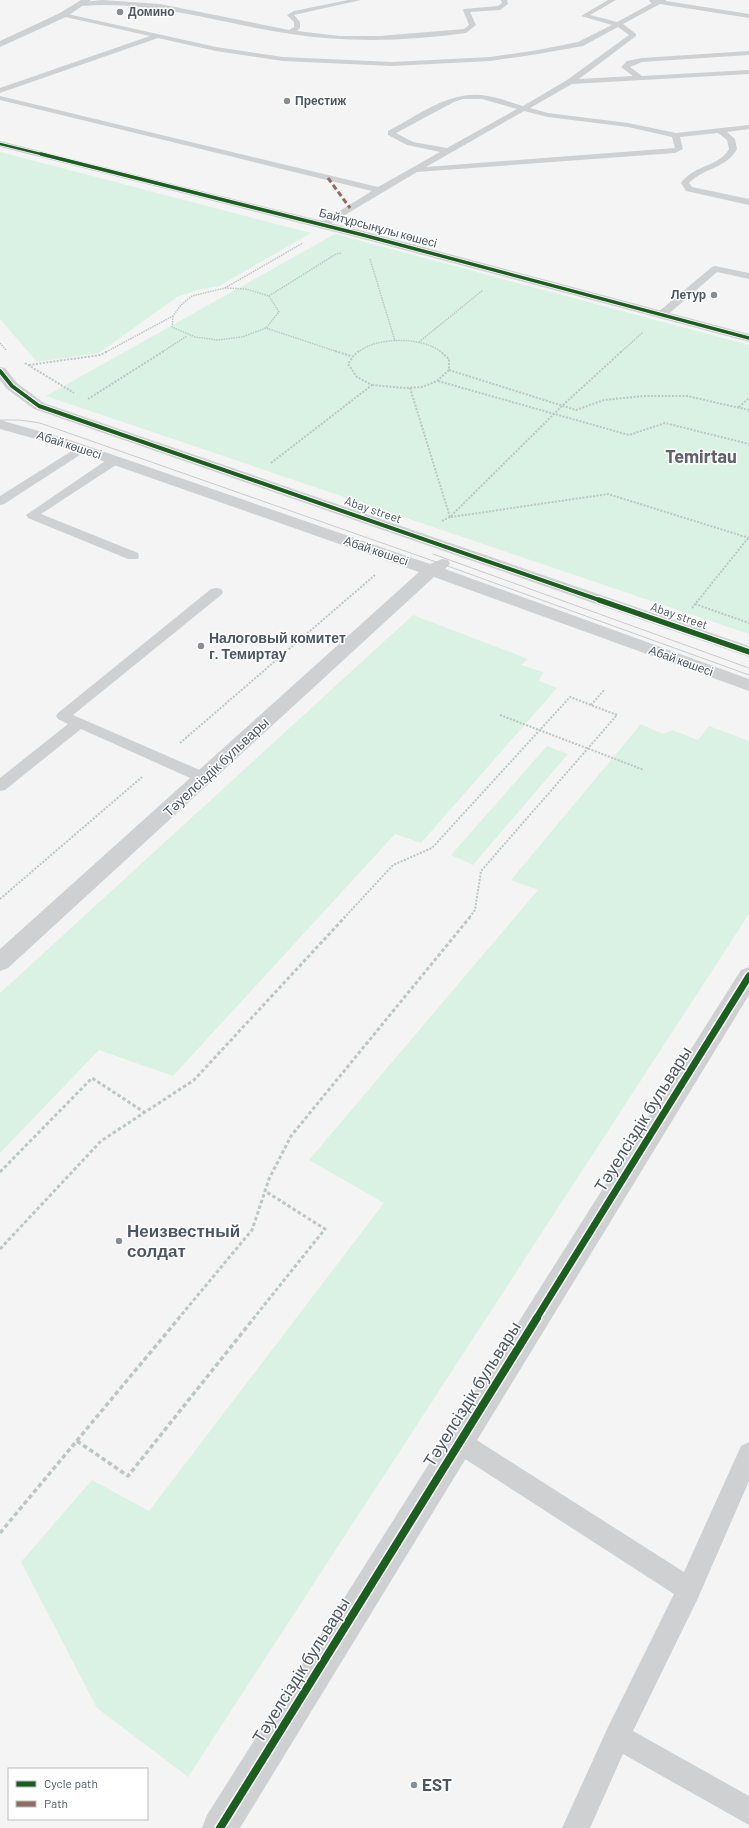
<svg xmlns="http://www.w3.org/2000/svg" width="749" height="1828" viewBox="0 0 749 1828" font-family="Barlow,sans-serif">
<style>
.green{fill:#d9f2e3}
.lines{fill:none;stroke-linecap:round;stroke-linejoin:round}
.path-far3{stroke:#bcc7c4;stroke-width:1.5;stroke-dasharray:1.5 1;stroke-linecap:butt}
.path-far2{stroke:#bcc7c4;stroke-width:2;stroke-dasharray:2 1.5;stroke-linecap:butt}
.path-far1{stroke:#bcc7c4;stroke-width:3;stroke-dasharray:3.5 2.5;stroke-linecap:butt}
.path{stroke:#bcc7c4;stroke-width:3.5;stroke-dasharray:4.5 3;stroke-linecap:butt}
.service{fill:#ced0d2;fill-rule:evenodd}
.minor{fill:#ced0d2;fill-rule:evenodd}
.tertiary{fill:#ced0d2;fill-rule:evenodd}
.tram{stroke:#c9cacc;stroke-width:1}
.quiet{stroke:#8d6e63;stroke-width:3;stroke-dasharray:5.5 3;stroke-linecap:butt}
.cycleway-far5-casing{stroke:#fff;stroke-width:3.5}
.cycleway-far4-casing{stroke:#fff;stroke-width:5}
.cycleway-far3-casing{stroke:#fff;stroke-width:6}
.cycleway-far2-casing{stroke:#fff;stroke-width:8}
.cycleway-far1-casing{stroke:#fff;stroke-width:10}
.cycleway-casing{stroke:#fff;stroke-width:11}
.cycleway-far5{stroke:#1b5e20;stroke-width:2.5}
.cycleway-far4{stroke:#1b5e20;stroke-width:3.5}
.cycleway-far3{stroke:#1b5e20;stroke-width:4}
.cycleway-far2{stroke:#1b5e20;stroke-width:5.5}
.cycleway-far1{stroke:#1b5e20;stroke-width:7}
.cycleway{stroke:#1b5e20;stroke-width:8}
.poi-dot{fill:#868d94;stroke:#fff;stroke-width:1.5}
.labels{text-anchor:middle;stroke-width:3;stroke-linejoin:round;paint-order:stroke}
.far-poi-label{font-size:12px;font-weight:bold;fill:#4a5661;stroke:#fff;text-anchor:start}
.far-street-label{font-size:12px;fill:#4a5661;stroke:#fff}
.poi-label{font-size:14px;font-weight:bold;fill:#4a5661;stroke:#fff;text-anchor:start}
.street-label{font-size:14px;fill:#4a5661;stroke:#fff}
.near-street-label{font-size:17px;fill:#4a5661;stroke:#fff}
.near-poi-label{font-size:17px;font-weight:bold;fill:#4a5661;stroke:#fff;text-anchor:start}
.far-town-label{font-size:18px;font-weight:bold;fill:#5f6368;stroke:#fff}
</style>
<rect width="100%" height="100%" fill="#f4f4f4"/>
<!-- green -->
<g class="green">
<path d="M0,152L311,233L219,286L197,290L177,297L99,353L37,362L0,319Z"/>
<path d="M335,234L749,345V634L46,396Z"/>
<path d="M413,615L528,659L521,665L543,672L539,681L557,688L421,843L395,834L173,1076L99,1050L0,1153V993Z"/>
<path d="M641,724L663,734L672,730L698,740L709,726L749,741V914L188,1777L97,1708L21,1562L92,1480L149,1511L384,1203L309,1160L538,890L511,880Z"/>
<path d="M547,746L568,754L473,865L451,855Z"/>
</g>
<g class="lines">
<!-- path-far3 -->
<g class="path-far3">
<path d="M370,259L395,341"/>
<path d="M225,288L246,289L269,296L279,312L266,328"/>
<path d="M269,296L336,254L342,253"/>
<path d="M173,316L172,327L195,337L218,340L242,337L266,328L338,352"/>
<path d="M419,342L483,290"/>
<path d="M0,343L6,350"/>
<path d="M106,352L173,316L181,305L192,296L225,288L303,243"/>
<path d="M162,352L187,336"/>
<path d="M358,352C377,337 421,336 441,352"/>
<path d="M621,352L643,332"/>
</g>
<!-- path-far2 -->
<g class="path-far2">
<path d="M335,351L351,356"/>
<path d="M359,351L354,355L348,364L357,377L372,385"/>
<path d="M25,363L74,393"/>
<path d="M29,365L100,355L108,351"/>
<path d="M449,370L576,410L604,400L644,396H687L749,410"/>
<path d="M438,381L629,435L665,423L749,444"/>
<path d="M372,385L405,388L422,387L437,381L449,370V359L440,351"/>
<path d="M410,388L450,517"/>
<path d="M88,399L164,351"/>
<path d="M739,407L749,398"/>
<path d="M271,463L372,385"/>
<path d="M451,517L608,494L749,538"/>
<path d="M442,521L450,517L562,406L622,351"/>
<path d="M695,604L749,623"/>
<path d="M692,608L749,537"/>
<path d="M591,705L605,689"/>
<path d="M500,715L644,770"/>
<path d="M180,743L375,575"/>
<path d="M0,899L142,777"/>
<path d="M344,918L393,865L432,848L570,697L617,715L481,871L475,910L469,918"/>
</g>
<!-- path-far1 -->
<g class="path-far1">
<path d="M0,1172L92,1078L144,1112"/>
<path d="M0,1249L101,1141L194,1080L345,917"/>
<path d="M178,1319L252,1230L269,1179L291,1136L470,917"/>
<path d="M253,1319L325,1229L265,1191"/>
</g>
<!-- path -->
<g class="path">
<path d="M77,1441L128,1476L254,1318"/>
<path d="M0,1533L179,1318"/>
</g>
<!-- service -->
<g class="service">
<path d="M102,0L160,4L289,30L294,27V22L287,15L294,11L348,0H361L294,15L300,22V28L297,31L340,36H380L464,29L469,25L463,10L464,9L498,6L502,3L501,0H507L508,4L500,10L470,12L476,25L466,33C408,41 349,43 291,34C222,24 153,0 82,6L79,4L82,2Z"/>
<path d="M608,0H616L590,15L617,22L652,3L650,2L649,0H666V1L749,14V18L660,4L623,24L636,34V36L579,79L633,76L621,67L627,61L642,58L749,51V55L642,62L630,67L642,76L749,70V74L572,84L530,108L548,113L628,123L676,133L749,125V129L727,132L735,139L737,149C726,169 705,167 689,183L692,187L749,199V205L686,191L681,183C695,164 719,167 729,149L727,140L718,133L680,137L683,149L675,153L417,172L323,228L320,227L318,225L320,223L372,191L0,100V96L378,187L440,152L407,145L388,135V131C417,116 447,92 481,95C495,96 509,102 523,106L567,80L629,35L618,27L583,46L538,54L490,61L392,66L283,61L216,51L158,38L0,93V88L150,36L61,16V14L63,13L216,47L283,57L392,62L490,57L538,50L578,42L612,25L581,16ZM463,99H482L517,109L447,148L413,142L396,133L454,102ZM524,111L548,117L628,127L672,137L675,148L426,167Z"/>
<path d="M715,266L749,273V279L717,272L665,317H657L656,315L657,313L712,267Z"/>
<path d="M82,445L86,447L88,449L86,451L4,504L0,505V496L78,447Z"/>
<path d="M115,456L121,460L119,463L41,514L138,553L139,556L138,559H128L28,518L26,515L111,457Z"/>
<path d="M216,588L221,589L223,592L221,595L73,715L209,774L212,778L209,782L204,783L199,782L81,729L5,790L0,791V778L68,724L58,719L56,716L58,713L211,589Z"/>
<path d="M459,1431L467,1434L684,1572L741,1446L749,1442V1481L698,1598L633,1731L749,1796V1825L623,1754L590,1828H562L608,1727L674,1594L451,1450L447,1442L451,1434Z"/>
</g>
<!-- minor -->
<g class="minor">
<path d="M81,0H91L66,17L0,47V41L60,13Z"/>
<path d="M0,141L367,232L749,334V342L359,238L0,147Z"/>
</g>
<!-- tertiary -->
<g class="tertiary">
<path d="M0,367L5,368L17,383L44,403L749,646V657L34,409L7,389L0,380Z"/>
<path d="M0,420L67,439L430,564L442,559L448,560L450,564L445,569L749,679V691L434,577L8,968L0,971V949L419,572L57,445L0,429Z"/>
<path d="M749,967V995L240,1828H202L207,1815L741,970Z"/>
</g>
<!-- tram -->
<g class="tram">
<path d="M0,420H20L40,423L442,564L749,675"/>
<path d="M433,554L749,668"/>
</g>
<!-- quiet -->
<path class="quiet" d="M328,178L350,208"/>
<!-- cycleway-far5 casing -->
<g class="cycleway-far5-casing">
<path id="cycleway-far5" d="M0,144L45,155"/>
</g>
<!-- cycleway-far4 casing -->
<g class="cycleway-far4-casing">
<path id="cycleway-far4" d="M41,154L363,235L749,338"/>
</g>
<!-- cycleway-far3 casing -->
<g class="cycleway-far3-casing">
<path id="cycleway-far3" d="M0,371L12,386L39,406L602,601"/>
</g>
<!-- cycleway-far2 casing -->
<g class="cycleway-far2-casing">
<path id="cycleway-far2" d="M599,600L749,652"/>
</g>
<!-- cycleway-far1 casing -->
<g class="cycleway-far1-casing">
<path id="cycleway-far1" d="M536,1319L749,976"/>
</g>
<!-- cycleway casing -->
<g class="cycleway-casing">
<path id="cycleway" d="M220,1828L537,1318"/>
</g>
<!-- cycleway-far5 -->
<use href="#cycleway-far5" class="cycleway-far5"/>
<!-- cycleway-far4 -->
<use href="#cycleway-far4" class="cycleway-far4"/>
<!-- cycleway-far3 -->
<use href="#cycleway-far3" class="cycleway-far3"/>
<!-- cycleway-far2 -->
<use href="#cycleway-far2" class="cycleway-far2"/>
<!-- cycleway-far1 -->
<use href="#cycleway-far1" class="cycleway-far1"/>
<!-- cycleway -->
<use href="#cycleway" class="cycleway"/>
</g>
<!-- markers -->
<g class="poi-dot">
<circle cx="120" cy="12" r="4"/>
<circle cx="287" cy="101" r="4"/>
<circle cx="714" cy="295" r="4"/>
<circle cx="201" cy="646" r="4"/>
<circle cx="119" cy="1241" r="4"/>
<circle cx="414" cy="1785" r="4"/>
</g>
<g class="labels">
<!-- far-poi labels -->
<g class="far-poi-label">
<text x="128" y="16">Домино</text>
<text x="295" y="105">Престиж</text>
<text x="706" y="299" text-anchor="end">Летур</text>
</g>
<!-- far-street labels -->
<g class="far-street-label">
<text transform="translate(378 228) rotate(15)" y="4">Байтұрсынұлы көшесі</text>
<text transform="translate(69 445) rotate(18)" y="4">Абай көшесі</text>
<text transform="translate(373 510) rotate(19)" y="4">Abay street</text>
<text transform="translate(376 551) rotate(19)" y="4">Абай көшесі</text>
<text transform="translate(679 616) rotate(19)" y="4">Abay street</text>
<text transform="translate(681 661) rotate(20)" y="4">Абай көшесі</text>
</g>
<!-- poi labels -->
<g class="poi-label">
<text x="209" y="643">Налоговый комитет<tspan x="209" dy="16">г. Темиртау</tspan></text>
</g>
<!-- street labels -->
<g class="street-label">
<text transform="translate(216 767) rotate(-43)" y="5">Тәуелсіздік бульвары</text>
</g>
<!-- near-street labels -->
<g class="near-street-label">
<text transform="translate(643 1119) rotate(-58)" y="6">Тәуелсіздік бульвары</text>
<text transform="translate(472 1394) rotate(-58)" y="6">Тәуелсіздік бульвары</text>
<text transform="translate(301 1670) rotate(-58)" y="6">Тәуелсіздік бульвары</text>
</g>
<!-- near-poi labels -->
<g class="near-poi-label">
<text x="127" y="1237">Неизвестный<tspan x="127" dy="20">солдат</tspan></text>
<text x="422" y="1791">EST</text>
</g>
<!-- far-town labels -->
<g class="far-town-label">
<text x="701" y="463">Temirtau</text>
</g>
</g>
<!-- legend -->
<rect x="8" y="1768" width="140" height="52" fill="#ffffff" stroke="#b7bbc0"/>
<rect x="16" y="1781" width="20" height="6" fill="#1b5e20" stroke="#b7bbc0"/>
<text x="44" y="1788" font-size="12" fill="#4a5661">Cycle path</text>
<rect x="16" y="1801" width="20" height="6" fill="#8d6e63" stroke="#b7bbc0"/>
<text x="44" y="1808" font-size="12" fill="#4a5661">Path</text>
</svg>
